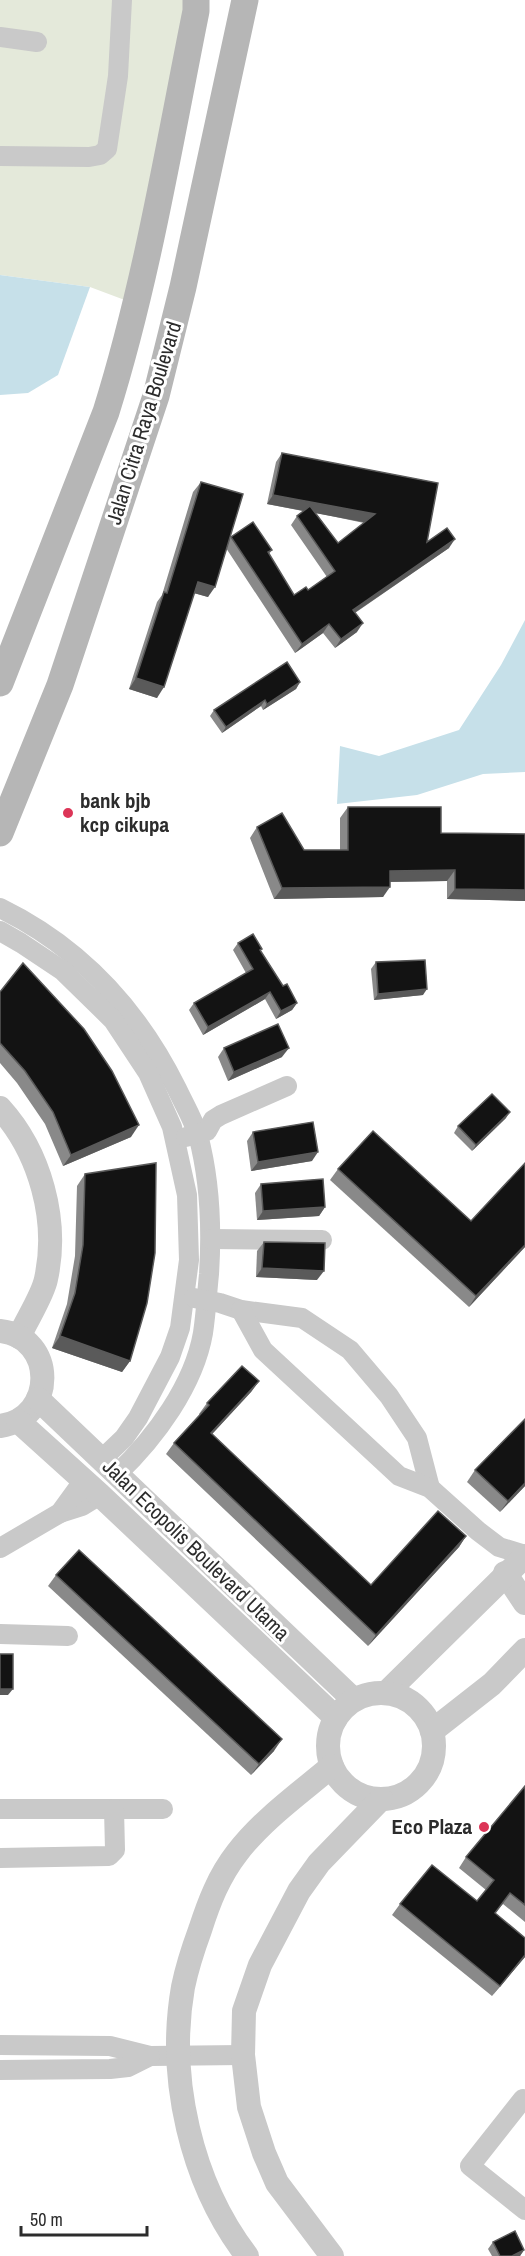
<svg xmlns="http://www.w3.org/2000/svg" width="525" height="2256" viewBox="0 0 525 2256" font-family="'Archivo Narrow',sans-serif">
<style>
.green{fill:#e4e9da}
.water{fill:#c6e0e9}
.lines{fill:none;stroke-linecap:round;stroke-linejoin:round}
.minor{stroke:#c9c9c9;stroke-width:20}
.tertiary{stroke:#c9c9c9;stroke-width:24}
.secondary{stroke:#b6b6b6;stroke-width:27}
.wall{fill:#898989;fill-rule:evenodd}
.shaded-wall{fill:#5a5a5a}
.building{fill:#131313;stroke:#5a5a5a;stroke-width:1.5}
.poi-dot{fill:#dc3557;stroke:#fff;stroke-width:2}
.labels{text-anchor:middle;stroke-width:6;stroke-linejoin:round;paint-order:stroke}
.street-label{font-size:21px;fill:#2c2c2c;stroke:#fff}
.poi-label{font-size:21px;font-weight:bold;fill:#2c2c2c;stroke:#fff;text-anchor:start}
</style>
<rect width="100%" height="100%" fill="#fff"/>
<!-- green -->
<path class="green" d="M0,0H191L130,302L90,287L0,275Z"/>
<!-- water -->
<g class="water">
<path d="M0,275L90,287L58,375L28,393L0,395Z"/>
<path d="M525,620V772L483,774L417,795L337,804L340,746L379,756L459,730L501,665Z"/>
</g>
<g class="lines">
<!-- minor -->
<g class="minor">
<path d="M0,37L37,42"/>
<path d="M0,156L89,157L100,155L107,149L118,76L122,0"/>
<path d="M0,908C80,947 138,1010 177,1089C184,1104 193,1119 198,1135C210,1180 212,1227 209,1274C207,1293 206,1313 203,1333C194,1385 155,1438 117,1474"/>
<path d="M0,931L21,943L63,971L113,1020L148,1073L172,1127L187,1195L189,1260L180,1328L170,1357L138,1418L124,1438L101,1460"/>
<path d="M186,1137L207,1131L213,1120L221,1115L287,1086"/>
<path d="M211,1239L322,1240"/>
<path d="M194,1298L220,1303L241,1310L302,1318L350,1350L389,1396L417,1438L430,1488"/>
<path d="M241,1310L263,1350L399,1476L430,1488L478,1531L499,1547L525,1555"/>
<path d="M60,1513L82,1506L100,1495"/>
<path d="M0,1548L60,1513L84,1480"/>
<path d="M0,1634L68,1636"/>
<path d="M0,1809H163"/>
<path d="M0,1858L109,1856L115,1850L114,1809"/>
<path d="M0,2045L110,2046L150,2056L243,2055"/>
<path d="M0,2070L110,2069L128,2067L150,2056"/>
<path d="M525,2100L523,2099L470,2166L525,2210"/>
</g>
<!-- tertiary -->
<g class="tertiary">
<path d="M0,1108C40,1152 59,1220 46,1279C43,1295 26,1321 19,1337"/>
<path d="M0,1331C56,1337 57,1418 0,1426"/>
<path d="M38,1399L354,1700"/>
<path d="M18,1421L100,1495L336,1718"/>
<path d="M505,1573L525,1603"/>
<path d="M386,1693L525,1556"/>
<circle cx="381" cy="1746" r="53"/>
<path d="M432,1731L492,1684L525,1650"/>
<path d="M247,2256C191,2183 167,2078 183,1987C187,1968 193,1949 200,1930C209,1902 219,1876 237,1853C263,1819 300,1793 332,1766"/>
<path d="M332,2256L277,2183L264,2153L249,2107L243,2055L244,2011L260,1965L299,1891L319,1863L381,1799"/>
</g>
<!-- secondary -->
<g class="secondary">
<path d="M0,683L106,412C147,281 169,145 196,11V0"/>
<path d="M0,833L60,685L156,396L183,287L245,0"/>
</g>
</g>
<!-- wall -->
<g class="wall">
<path d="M282,453L427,542L449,548L355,613L357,632L335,648L323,633L295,653L226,548L208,597L194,593L157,698L129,689L157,602L162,595L193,492L201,482L229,540L231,537L272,550L269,554L294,595L308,590L327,577L291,525L297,516L303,511L267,504L276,462ZM316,513L331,516L364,523L338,543Z"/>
<path d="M300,682L296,689L263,710L261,706L222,733L210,716L214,710Z"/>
<path d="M348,807L441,833L525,834V901L447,899V881L390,882L383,897L274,899L250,838L257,827L304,850H340V818Z"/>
<path d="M238,943L261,951L283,986L297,1003L292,1010L276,1019L265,999L203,1035L189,1010L194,1003L246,973L233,950Z"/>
<path d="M376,962L423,995L374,1000L371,969Z"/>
<path d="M0,992L131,1137L63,1166L45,1124L17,1083L0,1063Z"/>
<path d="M224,1048L282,1057L228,1081L218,1057Z"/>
<path d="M506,1118L472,1151L454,1133L458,1126Z"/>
<path d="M253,1132L312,1161L251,1171L247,1141Z"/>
<path d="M338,1169L471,1221L525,1247L469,1307L330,1180Z"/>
<path d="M85,1174L130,1361L122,1372L52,1348L67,1304L75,1256L77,1186Z"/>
<path d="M261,1184L325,1207L319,1216L257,1220L255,1193Z"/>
<path d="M264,1242L317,1280L256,1277L257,1251Z"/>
<path d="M259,1381L251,1392L212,1434L371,1585L466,1536L459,1547L368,1646L166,1454L174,1443L200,1415L199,1414L207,1403Z"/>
<path d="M475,1470L525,1486L500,1512L467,1482Z"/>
<path d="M56,1575L274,1751L251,1775L48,1586Z"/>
<path d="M525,1786V1922L503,1904L495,1913L525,1938V1957L492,1996L392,1915L400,1904L477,1901L486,1890L459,1868L466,1857Z"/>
<path d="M493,2242L524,2250L520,2256H492L488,2249Z"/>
</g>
<!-- shaded-wall -->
<g class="shaded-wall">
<path d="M273,495L375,514L368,523L267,504Z"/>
<path d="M455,539L449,548L347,618L353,610Z"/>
<path d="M198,582L215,587L208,597L190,592Z"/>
<path d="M363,623L357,632L335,648L341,639Z"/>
<path d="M329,624L323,633L295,653L302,644Z"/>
<path d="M136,678L164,687L157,698L129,689Z"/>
<path d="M300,682L296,689L263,710L267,704Z"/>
<path d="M265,700L261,706L222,733L226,727Z"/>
<path d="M455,870L447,881L382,882L390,871Z"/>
<path d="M390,887L383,897L274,899L282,888Z"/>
<path d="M455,889L525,890V901L447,899Z"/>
<path d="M427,989L423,995L374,1000L378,994Z"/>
<path d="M270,992L265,999L203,1035L208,1027Z"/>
<path d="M297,1003L292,1010L276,1019L281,1011Z"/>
<path d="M289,1048L282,1057L228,1081L234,1072Z"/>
<path d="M510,1112L506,1118L472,1151L476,1145Z"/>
<path d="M139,1125L131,1137L63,1166L71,1155Z"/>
<path d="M318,1152L312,1161L251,1171L258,1162Z"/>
<path d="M325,1207L319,1216L257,1220L263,1211Z"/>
<path d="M525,1245V1247L469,1307L476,1296Z"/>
<path d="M262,1268L324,1271L317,1280L256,1277Z"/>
<path d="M60,1336L130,1361L122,1372L52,1348Z"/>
<path d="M259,1381L251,1392L203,1444L211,1433Z"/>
<path d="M525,1483V1486L500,1512L508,1501Z"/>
<path d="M466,1536L459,1547L368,1646L376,1635Z"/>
<path d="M0,1689H13L8,1695H0Z"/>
<path d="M282,1739L274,1751L251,1775L259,1764Z"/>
<path d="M525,1955V1957L492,1996L500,1986Z"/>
<path d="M524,2250L520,2256H512Z"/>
</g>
<!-- building -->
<g class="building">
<path d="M282,453L438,483L427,542L447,528L455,539L353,610L363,623L341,639L329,624L302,644L231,537L253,522L272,550L268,552L294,595L306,587L308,590L335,571L297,516L310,506L338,543L375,514L273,495Z"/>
<path d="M201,482L243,494L215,587L198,582L164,687L136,678L164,592L167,593Z"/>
<path d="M287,662L300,682L267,704L265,700L226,727L214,710Z"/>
<path d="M348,807H441V833L525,834V890L455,889V870L390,871V887L282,888L257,827L282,813L304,850H348Z"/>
<path d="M253,934L262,949L260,950L283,986L287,984L297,1003L281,1011L270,992L208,1027L194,1003L253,969L238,943Z"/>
<path d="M425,960L427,989L378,994L376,962Z"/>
<path d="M23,963L84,1029L112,1071L139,1125L71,1155L53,1112L25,1071L0,1043V992Z"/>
<path d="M278,1024L289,1048L234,1072L224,1048Z"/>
<path d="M492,1094L510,1112L476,1145L458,1126Z"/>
<path d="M313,1122L318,1152L258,1162L253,1132Z"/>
<path d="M373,1131L471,1221L525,1163V1245L476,1296L338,1169Z"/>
<path d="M156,1163L155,1253L147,1303L130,1361L60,1336L75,1293L83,1245L85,1174Z"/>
<path d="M323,1179L325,1207L263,1211L261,1184Z"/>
<path d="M264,1242L325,1243L324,1271L262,1268Z"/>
<path d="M242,1366L259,1381L211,1433L371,1585L438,1511L466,1536L376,1635L174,1443L209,1405L207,1403Z"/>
<path d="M525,1419V1483L508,1501L475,1470Z"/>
<path d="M79,1550L282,1739L259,1764L56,1575Z"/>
<rect x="0" y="1654" width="13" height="35"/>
<path d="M525,1786V1905L510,1893L495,1913L525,1938V1955L500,1986L400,1904L432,1865L477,1901L494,1880L466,1857Z"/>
<path d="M515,2231L524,2250L512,2256H500L493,2242Z"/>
</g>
<!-- markers -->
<g class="poi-dot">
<circle cx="68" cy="813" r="6"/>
<circle cx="484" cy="1827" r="6"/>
</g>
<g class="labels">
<!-- street labels -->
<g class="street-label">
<text transform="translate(144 423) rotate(-73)" y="7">Jalan Citra Raya Boulevard</text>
<text transform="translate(196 1550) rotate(44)" y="7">Jalan Ecopolis Boulevard Utama</text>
</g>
<!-- poi labels -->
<g class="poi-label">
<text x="80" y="808">bank bjb<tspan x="80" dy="24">kcp cikupa</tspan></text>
<text x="472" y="1834" text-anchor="end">Eco Plaza</text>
</g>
</g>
<!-- scale -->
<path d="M21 2226v9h126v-9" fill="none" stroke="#2c2c2c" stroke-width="3"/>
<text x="30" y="2226" font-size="18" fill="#2c2c2c" stroke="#ffffff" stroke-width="4.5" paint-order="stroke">50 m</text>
</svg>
